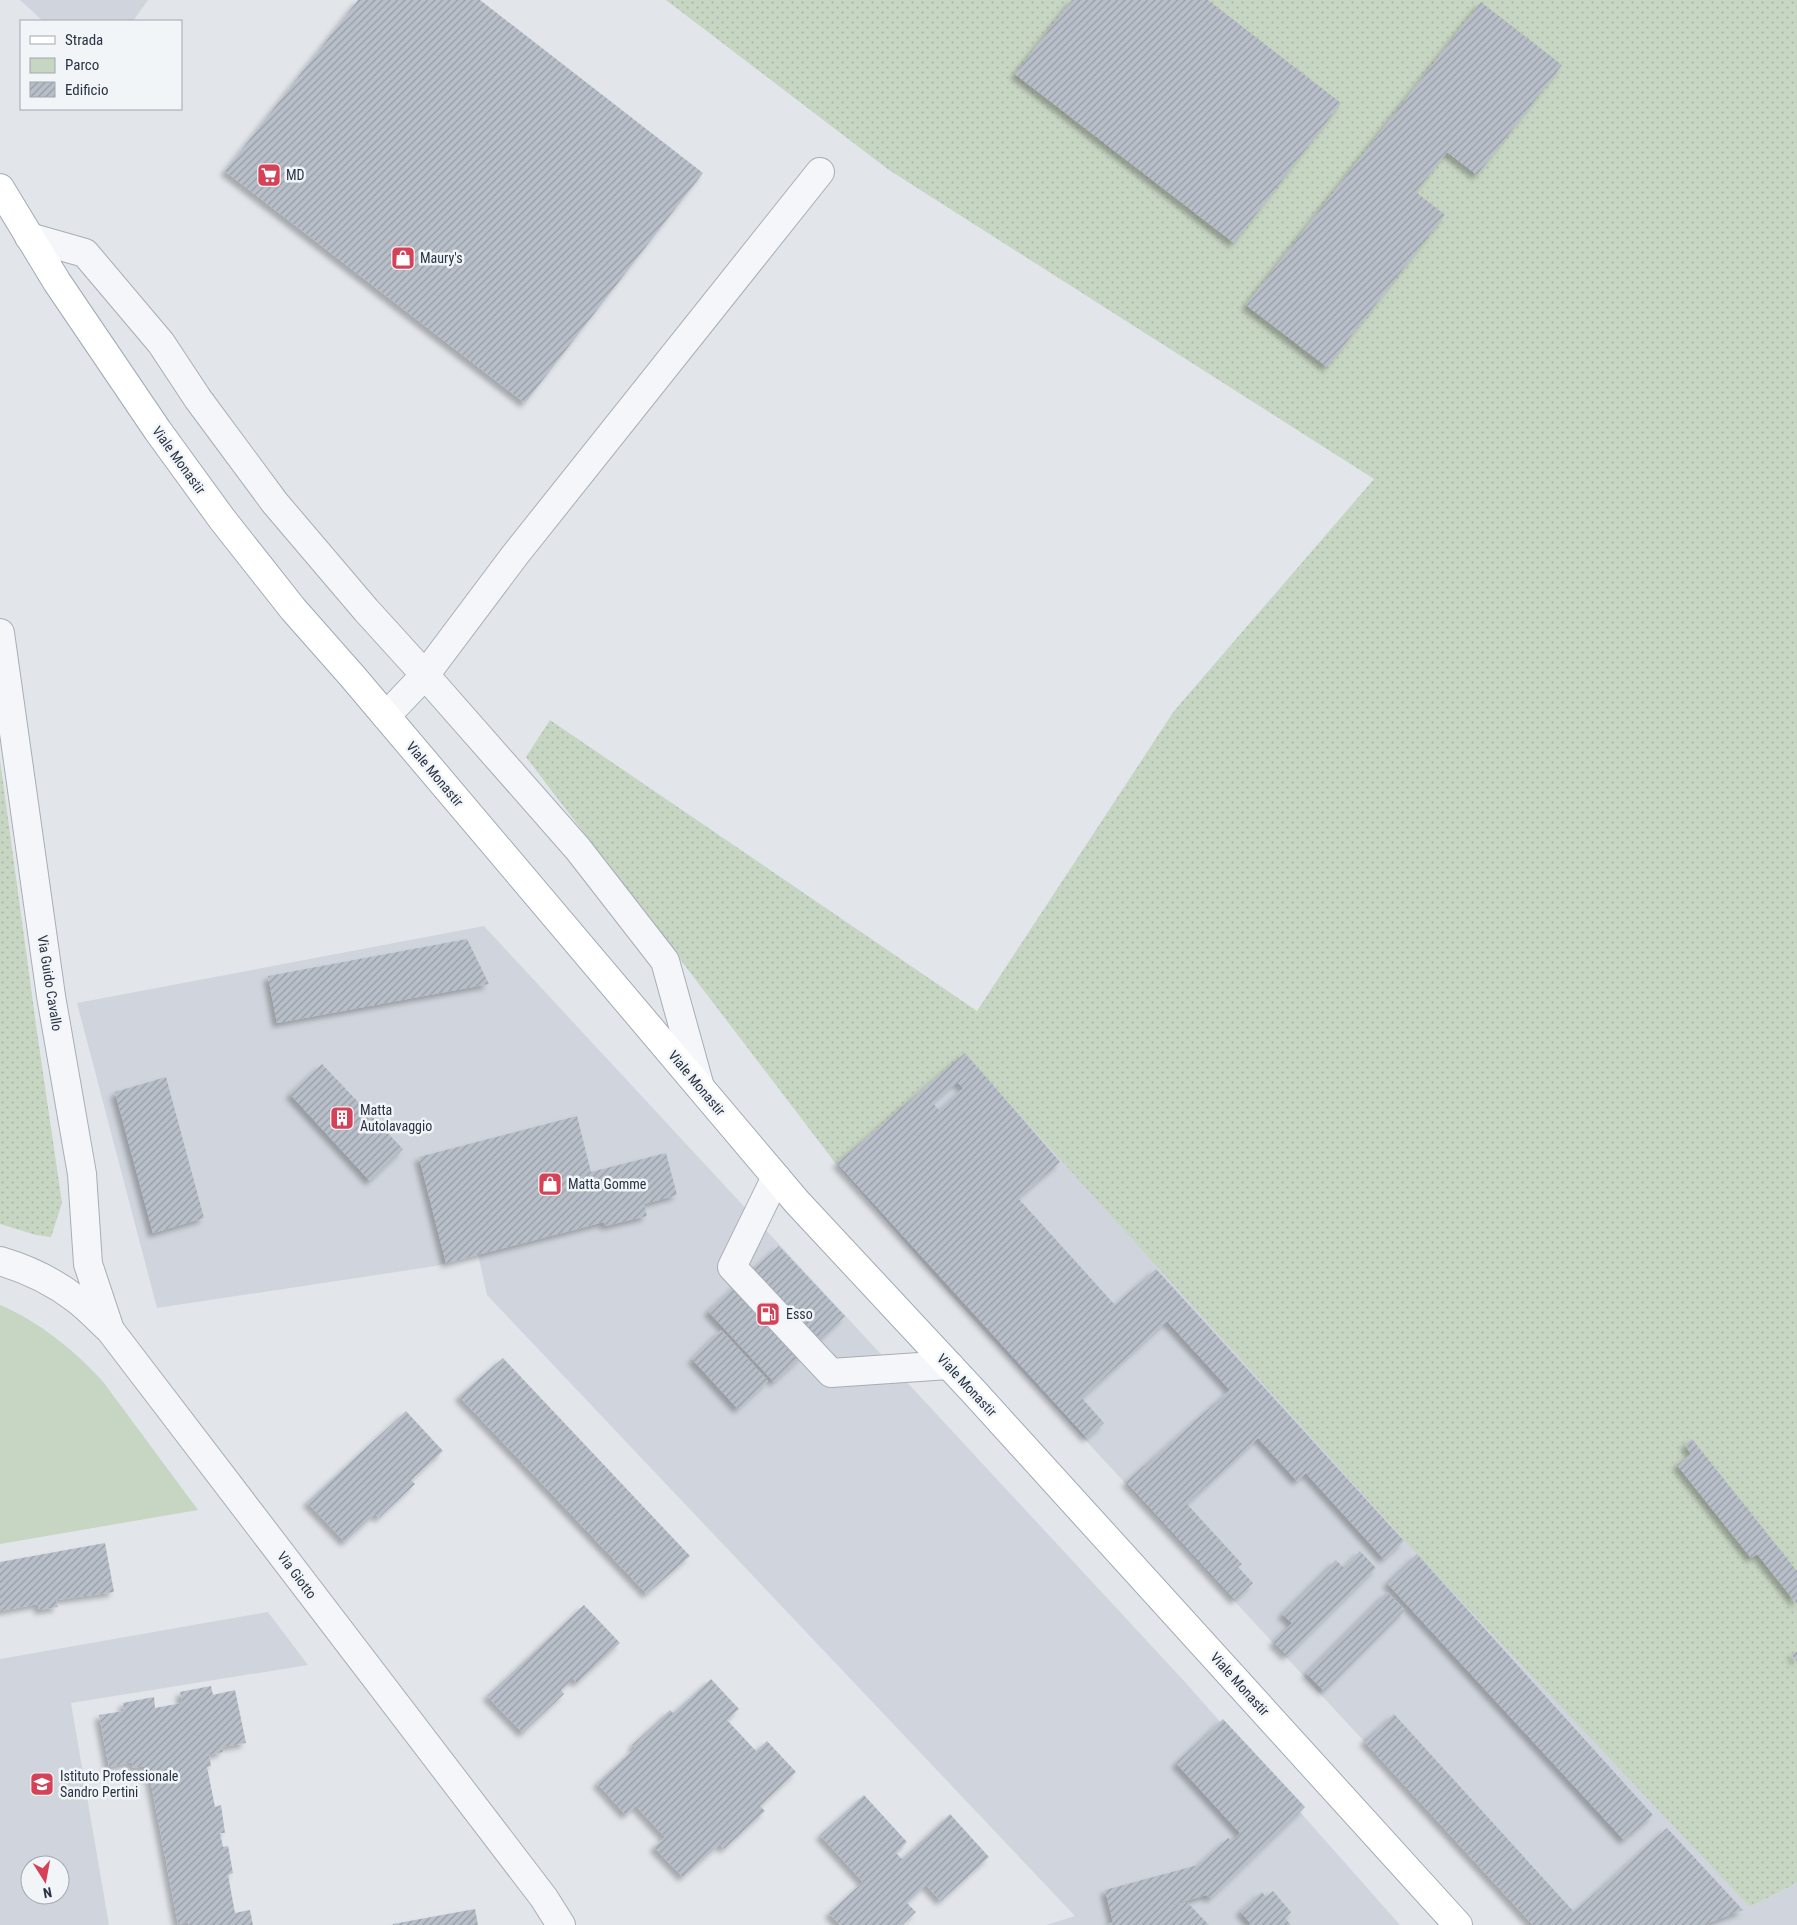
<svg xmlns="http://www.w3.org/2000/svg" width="1797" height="1925" viewBox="0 0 1797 1925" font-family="'Roboto Condensed',sans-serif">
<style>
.built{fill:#d0d5dd;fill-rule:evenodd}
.grass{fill:url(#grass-dots)}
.green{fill:#c7d5c3}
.building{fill:url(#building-hatch);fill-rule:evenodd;filter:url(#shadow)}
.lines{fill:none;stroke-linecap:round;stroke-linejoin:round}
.minor-casing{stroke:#a7adb6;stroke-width:30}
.major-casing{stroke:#a1aab7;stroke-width:30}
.minor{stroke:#f5f6f9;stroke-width:28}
.major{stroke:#fff;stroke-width:28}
.labels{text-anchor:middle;stroke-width:5;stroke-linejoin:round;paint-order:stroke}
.poi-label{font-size:14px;fill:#293344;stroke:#f2f5f8;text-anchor:start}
.street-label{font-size:14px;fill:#293344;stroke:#f2f5f8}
</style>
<defs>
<pattern id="grass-dots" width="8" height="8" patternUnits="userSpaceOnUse" patternTransform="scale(1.25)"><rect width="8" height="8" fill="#c7d5c3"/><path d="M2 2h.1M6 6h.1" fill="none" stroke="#abb7a9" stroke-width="1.8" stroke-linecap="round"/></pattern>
<pattern id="building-hatch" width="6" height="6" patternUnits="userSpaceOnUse" patternTransform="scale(1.25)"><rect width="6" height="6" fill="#b9bfc9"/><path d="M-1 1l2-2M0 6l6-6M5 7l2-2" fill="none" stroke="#969ca5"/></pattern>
<filter id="shadow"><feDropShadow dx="-4.5" dy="4.5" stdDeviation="2.5" flood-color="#0004"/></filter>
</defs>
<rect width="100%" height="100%" fill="#e2e6eb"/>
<!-- built -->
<g class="built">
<path d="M20,0H148L133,21H43Z"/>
<path d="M484,926L1185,1682L1400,1925H1046L1075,1916L487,1295L478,1254L436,1266L157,1308L77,1003Z"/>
<path d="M963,1044L1750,1907L1797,1883V1925H1534L952,1296L836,1164Z"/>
<path d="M268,1612L308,1665L71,1703L109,1925H0V1659ZM30,1865H60V1895H30Z"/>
</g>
<!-- grass -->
<g class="grass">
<path d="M666,0H1797V1883L1750,1907L1417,1554L965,1054L836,1164L526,757L550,720L977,1011L1174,711L1374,479L889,170Z"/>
<path d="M0,760L37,1032L62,1203L51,1237L36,1235L0,1224Z"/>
</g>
<!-- green -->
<path class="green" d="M0,1305C37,1320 78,1353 104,1383L198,1510L0,1544Z"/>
<!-- building -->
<g class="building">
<path d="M358,0H480L703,173L525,403L225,171Z"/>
<path d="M1072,0H1208L1341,103L1234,243L1015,74Z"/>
<path d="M1481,2L1562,65L1477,175L1447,152L1416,192L1445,215L1327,367L1246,305Z"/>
<path d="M467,939L489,984L277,1023L268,976Z"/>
<path d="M965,1053L1060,1162L1018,1198L1115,1305L1156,1269L1404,1541L1384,1559L1306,1473L1297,1481L1258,1438L1187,1504L1242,1564L1238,1567L1253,1583L1235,1600L1126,1482L1230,1390L1167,1321L1082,1398L1104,1423L1087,1438L837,1163ZM957,1082L963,1088L939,1110L933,1103Z"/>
<path d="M322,1064L403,1149L370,1181L290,1094Z"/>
<path d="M166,1077L204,1218L153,1233L115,1092Z"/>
<path d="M577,1116L591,1172L666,1153L677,1195L644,1204L647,1216L605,1226L604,1222L446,1263L419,1157Z"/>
<path d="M779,1246L845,1316L774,1382L708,1311Z"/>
<path d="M721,1330L768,1381L738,1409L692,1359Z"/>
<path d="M503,1358L690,1556L647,1594L459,1396Z"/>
<path d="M406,1411L443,1451L411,1480L415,1484L379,1518L375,1514L345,1542L307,1502Z"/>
<path d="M1692,1439L1797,1571V1604L1757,1554L1751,1558L1677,1465L1691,1454L1685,1445Z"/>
<path d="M105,1543L114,1592L56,1600L58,1607L39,1610L38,1604L0,1611V1562Z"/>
<path d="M1360,1551L1376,1568L1287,1656L1273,1642L1292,1623L1282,1614L1336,1560L1344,1568Z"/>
<path d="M1417,1554L1653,1815L1624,1840L1387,1583Z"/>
<path d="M1387,1592L1405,1610L1324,1691L1306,1673Z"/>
<path d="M584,1605L620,1643L577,1683L573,1678L561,1690L564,1694L523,1733L487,1696Z"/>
<path d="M1797,1651V1662L1792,1655Z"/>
<path d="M711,1679L739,1709L727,1720L756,1751L767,1741L796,1772L760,1806L765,1811L724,1849L720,1844L683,1877L654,1847L665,1837L636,1806L626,1815L597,1783L635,1748L632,1745L670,1710L673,1713Z"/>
<path d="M211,1686L213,1695L235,1690L246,1743L222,1747L223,1752L209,1755L211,1766L207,1767L215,1807L221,1805L225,1833H220L223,1847L228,1846L233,1873L228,1875L235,1913L250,1910L253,1925H189L188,1922L178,1924L150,1778H147L145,1766L133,1768L132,1762L109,1767L99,1715L124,1711L123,1703L154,1697L155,1708L182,1703L180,1692Z"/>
<path d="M1394,1714L1574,1912L1667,1828L1743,1910L1703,1925H1533L1364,1741Z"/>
<path d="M1223,1719L1305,1807L1211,1898L1206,1895L1155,1910L1187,1902L1209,1925H1106L1113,1922L1105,1890L1198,1865L1228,1838L1232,1841L1240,1833L1176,1763Z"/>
<path d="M864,1795L907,1842L896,1853L902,1859L950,1814L989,1857L941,1901L926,1885L907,1903L916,1912L902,1925H840L829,1913L863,1882L820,1835Z"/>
<path d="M1273,1891L1291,1912L1285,1918L1291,1925H1249L1251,1924L1240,1911L1262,1892L1266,1897Z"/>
<path d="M475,1909L478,1925H393V1924Z"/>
</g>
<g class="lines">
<!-- minor casing -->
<g class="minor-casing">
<g id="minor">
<path d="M29,237L85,253L161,343L198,399L275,503L366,610L425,675L578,849L665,961L700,1087"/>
<path d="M0,633L51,996L82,1174L88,1264L109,1327"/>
<path d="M386,716L425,675L515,555L820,172"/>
<path d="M776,1177L732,1267L831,1373L949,1365"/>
<path d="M0,1261C27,1269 53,1281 76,1299C88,1308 99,1320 110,1330L544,1898L561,1925"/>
</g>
</g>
<!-- major casing -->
<g class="major-casing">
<path id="major" d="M0,188L57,282L158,431L222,519L293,609L353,677L797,1202L974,1392L1458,1925"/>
</g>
<!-- minor -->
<use href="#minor" class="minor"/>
<!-- major -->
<use href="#major" class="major"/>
</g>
<!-- icons -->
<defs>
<g id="supermarket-square" transform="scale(1.25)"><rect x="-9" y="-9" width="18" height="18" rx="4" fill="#d54258" stroke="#f2f5f8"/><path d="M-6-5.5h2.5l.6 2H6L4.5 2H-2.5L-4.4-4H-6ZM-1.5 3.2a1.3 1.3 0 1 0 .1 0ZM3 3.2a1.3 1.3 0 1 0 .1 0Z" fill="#fff"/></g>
<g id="shop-square" transform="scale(1.25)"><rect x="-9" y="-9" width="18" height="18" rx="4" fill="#d54258" stroke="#f2f5f8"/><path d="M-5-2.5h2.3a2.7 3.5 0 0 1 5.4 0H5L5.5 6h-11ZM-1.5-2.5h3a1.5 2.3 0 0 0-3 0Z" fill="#fff"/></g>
<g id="building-square" transform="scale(1.25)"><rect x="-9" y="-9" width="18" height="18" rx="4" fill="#d54258" stroke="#f2f5f8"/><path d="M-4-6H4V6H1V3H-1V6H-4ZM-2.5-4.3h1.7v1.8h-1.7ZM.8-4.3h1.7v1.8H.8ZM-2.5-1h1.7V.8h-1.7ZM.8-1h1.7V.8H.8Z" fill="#fff"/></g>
<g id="fuel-square" transform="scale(1.25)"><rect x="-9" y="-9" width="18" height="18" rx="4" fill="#d54258" stroke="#f2f5f8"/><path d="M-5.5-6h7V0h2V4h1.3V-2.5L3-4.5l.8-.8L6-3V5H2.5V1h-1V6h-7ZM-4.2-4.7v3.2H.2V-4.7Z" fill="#fff"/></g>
<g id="school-square" transform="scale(1.25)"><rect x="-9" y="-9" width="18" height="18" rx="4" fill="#d54258" stroke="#f2f5f8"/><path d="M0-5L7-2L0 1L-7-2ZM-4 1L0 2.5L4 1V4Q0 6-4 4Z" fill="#fff"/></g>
</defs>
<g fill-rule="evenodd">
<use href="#supermarket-square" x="269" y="175"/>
<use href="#shop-square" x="403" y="258"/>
<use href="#building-square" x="342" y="1118"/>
<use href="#shop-square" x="550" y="1184"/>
<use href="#fuel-square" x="768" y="1314"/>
<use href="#school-square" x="42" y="1784"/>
</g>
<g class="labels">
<!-- poi labels -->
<g class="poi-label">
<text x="286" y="180">MD</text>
<text x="420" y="263">Maury's</text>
<text x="360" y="1115">Matta<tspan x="360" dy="16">Autolavaggio</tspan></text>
<text x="568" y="1189">Matta Gomme</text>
<text x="786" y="1319">Esso</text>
<text x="60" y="1781">Istituto Professionale<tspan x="60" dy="16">Sandro Pertini</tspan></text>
</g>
<!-- street labels -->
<g class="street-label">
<text transform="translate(179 460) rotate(54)" y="5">Viale Monastir</text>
<text transform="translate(435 774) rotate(50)" y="5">Viale Monastir</text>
<text transform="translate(50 983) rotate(81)" y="5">Via Guido Cavallo</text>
<text transform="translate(697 1083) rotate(50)" y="5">Viale Monastir</text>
<text transform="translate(967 1385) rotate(47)" y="5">Viale Monastir</text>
<text transform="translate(297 1575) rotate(53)" y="5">Via Giotto</text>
<text transform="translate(1240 1684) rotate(48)" y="5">Viale Monastir</text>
</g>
</g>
<!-- legend -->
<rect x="20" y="20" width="162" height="90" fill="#f2f5f8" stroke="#a2a7b0"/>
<rect x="30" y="36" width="25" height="8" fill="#ffffff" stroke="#a2a7b0"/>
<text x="65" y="45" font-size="15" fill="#293344">Strada</text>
<rect x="30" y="58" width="25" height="15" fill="#c7d5c3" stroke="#a2a7b0"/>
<text x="65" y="70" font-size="15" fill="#293344">Parco</text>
<rect x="30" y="82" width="25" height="15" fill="url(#building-hatch)" stroke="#a2a7b0"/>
<text x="65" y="95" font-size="15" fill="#293344">Edificio</text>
<!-- north arrow -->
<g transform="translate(45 1880) rotate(169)"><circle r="24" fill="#f2f5f8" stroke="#a2a7b0"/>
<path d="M0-4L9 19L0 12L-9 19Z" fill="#d54258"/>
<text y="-8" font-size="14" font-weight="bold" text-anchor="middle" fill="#293344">N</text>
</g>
</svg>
